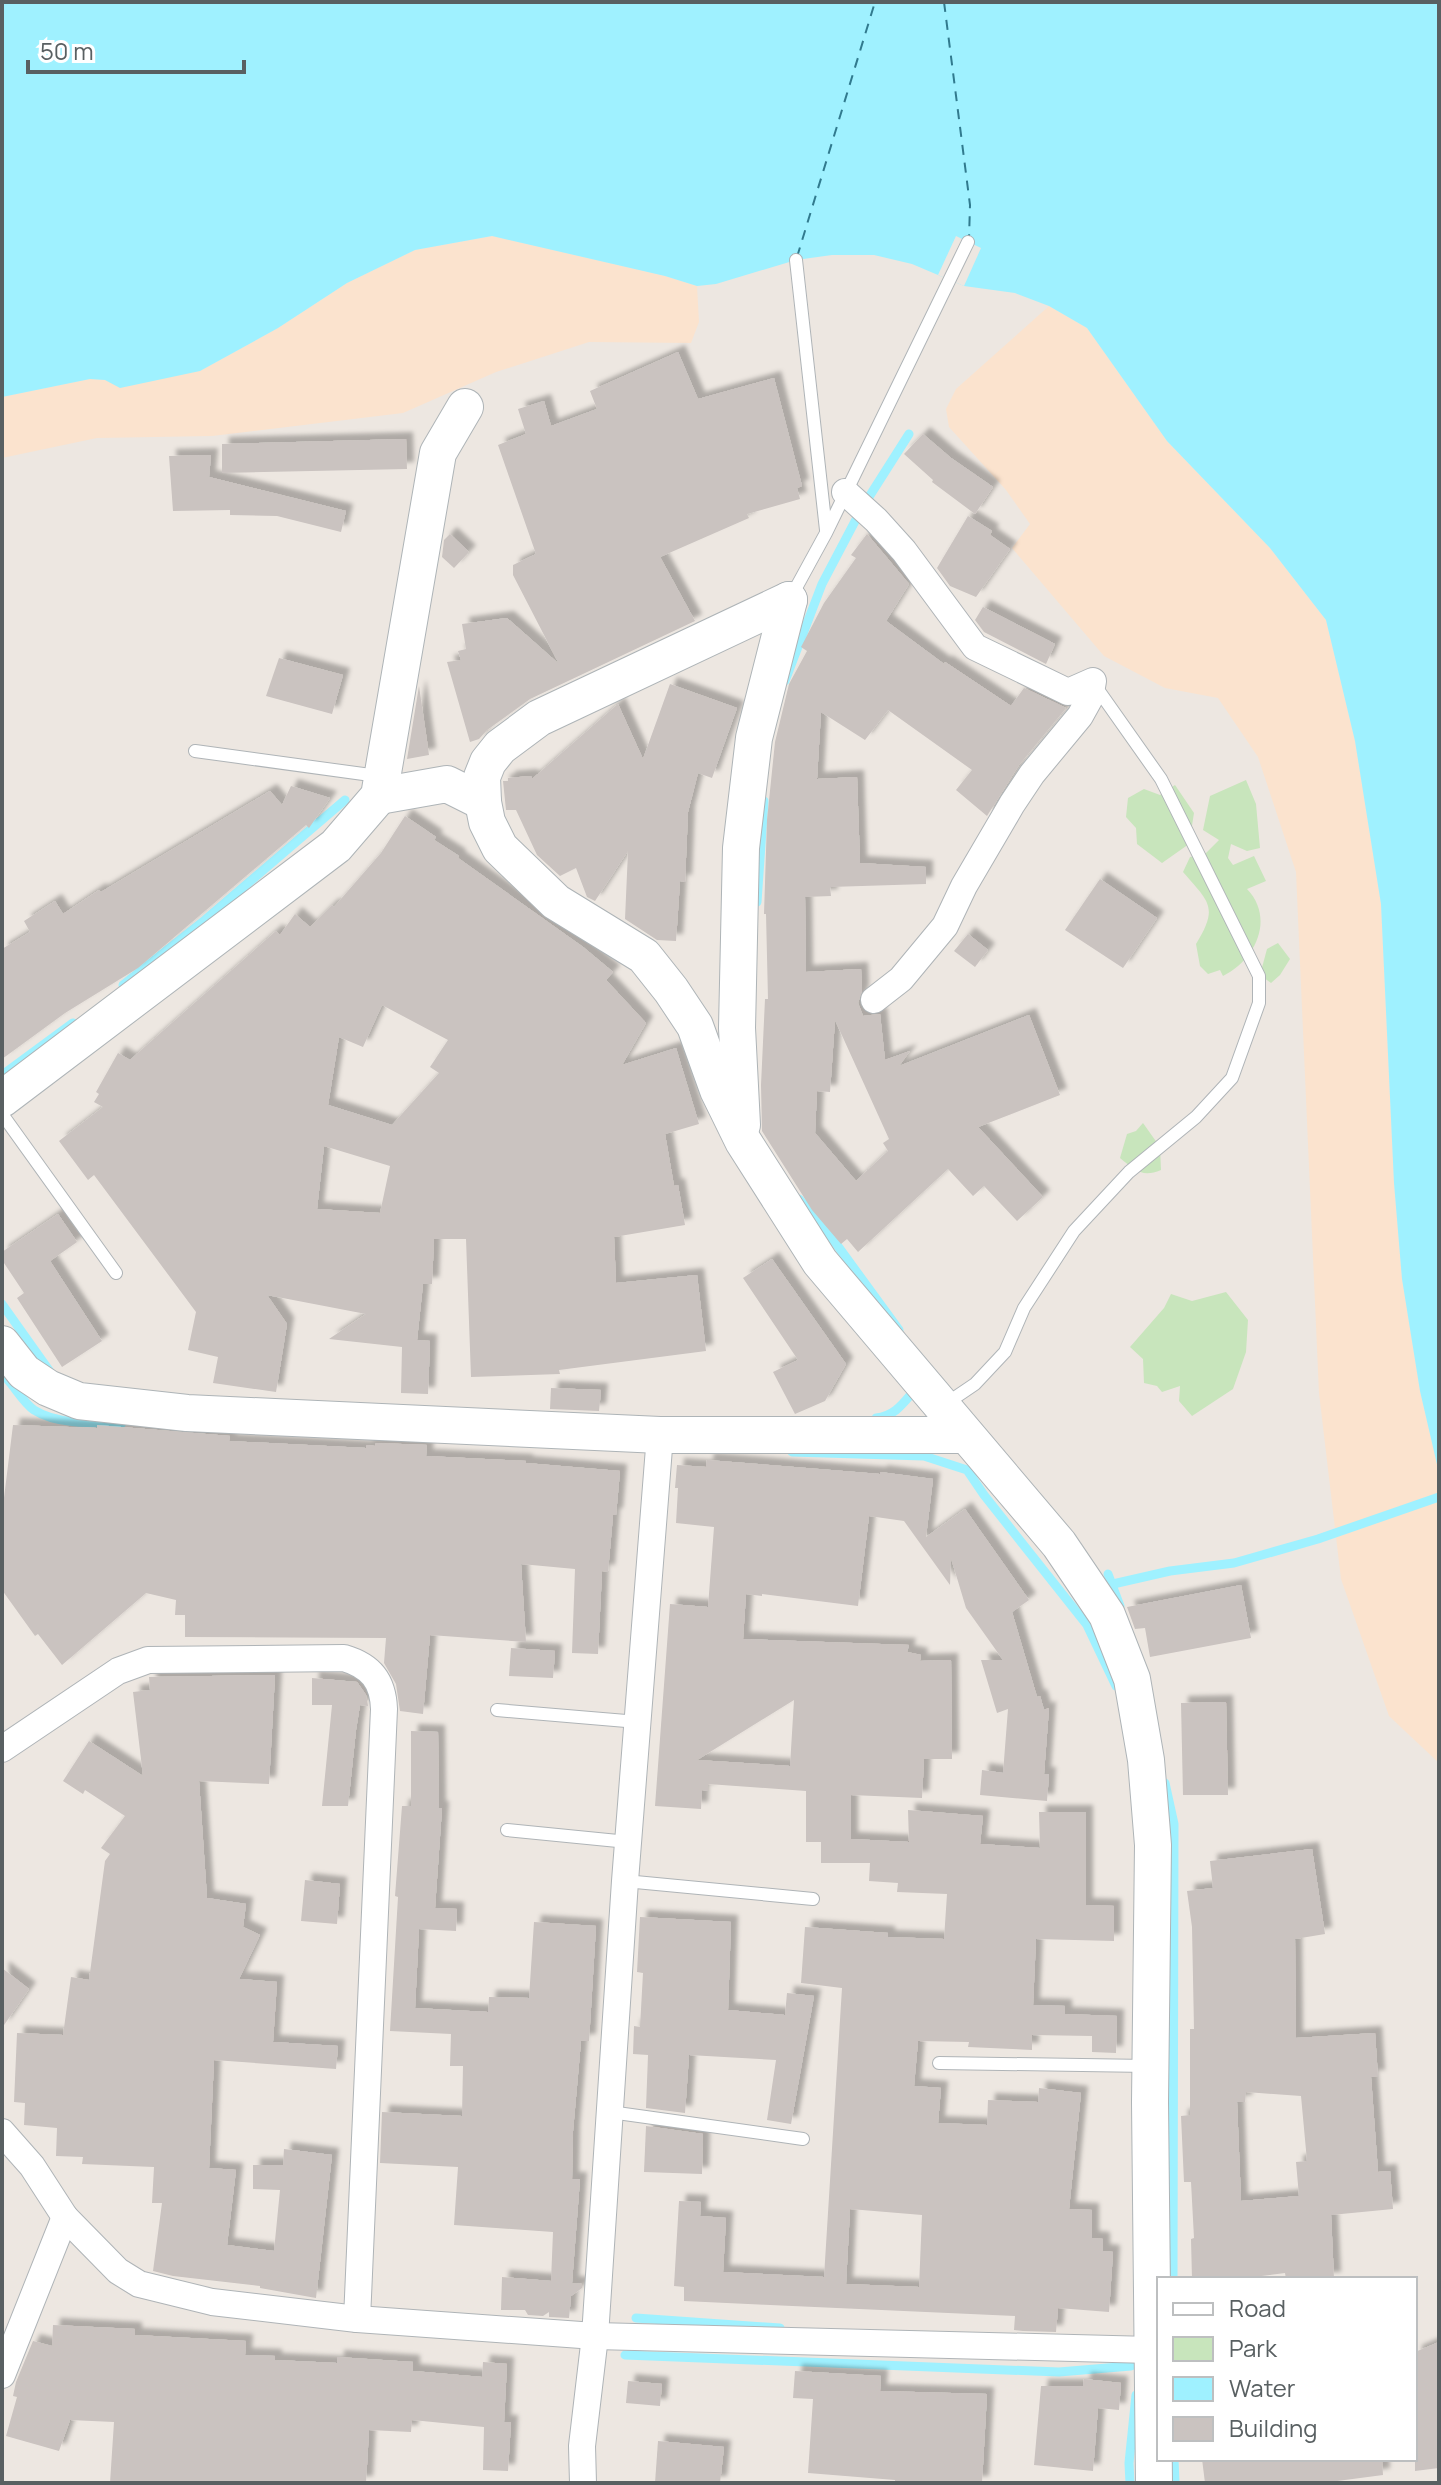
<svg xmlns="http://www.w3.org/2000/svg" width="1441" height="2485" viewBox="0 0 1441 2485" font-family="Manrope,sans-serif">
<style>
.green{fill:#c8e5bc}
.sand{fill:#fbe3ce}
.water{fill:#9ff1ff}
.pier{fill:#ede7e1}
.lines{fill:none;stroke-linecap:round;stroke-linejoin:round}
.stream{stroke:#9ff1ff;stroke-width:9}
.ferry{stroke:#317a8e;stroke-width:2;stroke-dasharray:10 8;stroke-linecap:butt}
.building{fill:#cac3c0;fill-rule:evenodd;filter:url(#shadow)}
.service-casing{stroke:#afb4b7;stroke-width:14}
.minor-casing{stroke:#afb4b7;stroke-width:28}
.secondary-casing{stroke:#aeb4b7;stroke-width:38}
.service{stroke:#fff;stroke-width:12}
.minor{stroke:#fff;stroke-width:26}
.secondary{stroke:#fff;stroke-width:36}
</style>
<defs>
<filter id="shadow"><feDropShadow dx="7" dy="-7" stdDeviation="2" flood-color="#0004"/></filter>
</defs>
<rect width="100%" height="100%" fill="#ede7e1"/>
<!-- green -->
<g class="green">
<path d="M1246,780L1256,804L1260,848L1247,851L1231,844L1228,858L1233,865L1254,856L1266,881L1247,889C1275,918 1256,960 1223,976L1220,970L1208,974L1200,966L1196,944C1219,907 1209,902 1183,872L1190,857L1205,854L1219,840L1203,830L1210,796Z"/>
<path d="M1175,785L1194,813L1189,844L1162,863L1137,844L1136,828L1126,817L1128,798L1144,789L1160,795Z"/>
<path d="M1278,943L1290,959L1280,975L1271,983L1260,975L1267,949Z"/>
<path d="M1143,1123L1160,1147L1161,1170C1142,1178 1135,1170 1120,1158L1127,1134L1136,1131Z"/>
<path d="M1226,1292L1248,1320L1246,1352L1233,1389L1192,1416L1179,1401L1180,1386L1162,1392L1157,1386L1144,1383L1143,1359L1130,1347L1164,1308L1171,1294L1192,1301Z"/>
</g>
<!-- sand -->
<g class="sand">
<path d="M493,236L665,276L697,286L699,322L691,343L589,342L496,372L403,413L212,436L97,438L2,458V397L90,379L105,380L200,371L278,328L347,283L415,250Z"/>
<path d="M1049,306L1087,328L1167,441L1270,548L1326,620L1355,741L1381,904L1394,1183L1402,1279L1420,1391L1439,1473V1763L1389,1716L1341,1579L1319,1393L1296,872L1258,757L1218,698L1165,688L1104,656L1012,548L1030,524L1006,490L949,427L946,409L956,389Z"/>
</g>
<!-- water -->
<path class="water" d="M2,2H1439V1473L1420,1391L1402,1279L1394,1183L1381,904L1355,741L1326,620L1270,548L1167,441L1087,328L1049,306L1015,293L964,286L912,264L874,255H832L796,260L716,284L697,286L665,276L492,236L415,250L347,283L278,328L200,371L120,388L105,380L90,379L2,397Z"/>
<!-- pier -->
<path class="pier" d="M956,236L981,248L964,286L938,275Z"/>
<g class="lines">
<!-- stream -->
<g class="stream">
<path d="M785,681L822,584L862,508L909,434"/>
<path d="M757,902L764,801"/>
<path d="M123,985L205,920L345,800"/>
<path d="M2,1075L73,1023"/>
<path d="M799,1199L821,1223L899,1330"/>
<path d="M2,1304L51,1373"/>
<path d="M8,1380C16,1389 24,1403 34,1410C57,1425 96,1423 122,1423"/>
<path d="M876,1418C894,1416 902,1405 913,1392"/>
<path d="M792,1452L924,1456L967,1470L984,1495L1087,1625L1116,1686"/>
<path d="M1108,1574L1120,1606"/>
<path d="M1113,1584L1170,1571L1234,1563L1318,1539L1439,1497"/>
<path d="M1165,1783L1174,1824L1173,2279"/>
<path d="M636,2318L780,2328"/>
<path d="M625,2355L1059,2372L1131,2366"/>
<path d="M1174,2459L1175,2483"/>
<path d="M1130,2483L1129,2463L1136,2395"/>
</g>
<!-- ferry -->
<g class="ferry">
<path d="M944,2L970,205L969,239"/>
<path d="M797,257L875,2"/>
</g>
</g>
<!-- building -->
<g class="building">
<path d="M678,352L698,399L774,378L802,486L797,488L800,499L747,514L749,518L660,557L695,621L530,699L487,730L479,739L470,742L447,662L461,660L458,651L466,649L462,624L507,618L559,664L513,575V565L536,554L498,445L526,434L518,409L544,401L551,426L597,409L590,391Z"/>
<path d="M923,434L951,458L993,487L975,514L932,482L933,480L904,454Z"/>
<path d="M406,439L407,469L222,473V444Z"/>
<path d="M211,455L209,477L346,511L341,532L277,516L230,515V510L173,511L169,456Z"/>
<path d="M968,516L992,531L990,535L1010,549L976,597L950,586L937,568Z"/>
<path d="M450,534L469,552L454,568L442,557L444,540Z"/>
<path d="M867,534L909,584L886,621L944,664L945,662L1011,706L1024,688L1066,708L1019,765L987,816L956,790L972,770L888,710L865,740L821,712L817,779L857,777L860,863L926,867V884L830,887L831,896L805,897L806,972L861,969L862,991L858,1003L863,1016L880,1014L885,1060L910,1051L899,1066L1029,1015L1060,1095L978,1127L1043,1197L1017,1221L984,1186L973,1196L948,1169L858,1252L847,1239L841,1244L812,1210L762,1131L761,1085L765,999H768L766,914H764L767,820L775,742L789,684L807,651L801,647L824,603L856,558L851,555ZM835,1020L889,1139L883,1143L888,1151L856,1181L815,1133L817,1091L830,1092Z"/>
<path d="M983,607L1055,644L1046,664L984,632L975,620Z"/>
<path d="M279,658L343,675L332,714L266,696Z"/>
<path d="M670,684L737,708L712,778L698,773L688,812L685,882L680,881L676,941L657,940L625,919L628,851L595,901L587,897L576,868L560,876L537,855L516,810H506L503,781H508V778L531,776L532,779L618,704L643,759Z"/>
<path d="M419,686L429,755L407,759Z"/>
<path d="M291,786L330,798L309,828L306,825L138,968L65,1013L2,1059V949L30,932L24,921L55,901L63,914L99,890L101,892L270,791L282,805Z"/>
<path d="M405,816L436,837L434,840L459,856L458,858L583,947L613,972L606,980L646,1023L622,1065L676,1048L699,1124L665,1134L674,1186L678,1185L685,1225L614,1237L616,1283L697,1275L706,1351L559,1370L560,1374L471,1377L466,1239H434L432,1284H423L417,1340L430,1341L428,1394L401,1393L402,1347L329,1339L366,1314L267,1295L287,1324L276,1392L213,1383L218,1357L188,1350L196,1312L94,1175L88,1180L59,1141L103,1107L94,1102L99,1094L96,1092L118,1053L130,1060L276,931L280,935L295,914L310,927L332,905L334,907L381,853ZM382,1005L448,1040L430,1067L439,1073L392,1125L328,1105L339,1037L363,1047ZM324,1146L390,1166L380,1213L317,1209Z"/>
<path d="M1100,879L1157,918L1123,968L1065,930Z"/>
<path d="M968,934L988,950L975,967L954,951Z"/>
<path d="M58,1214L77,1242L50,1261L102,1341L62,1367L17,1298L24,1293L2,1260V1252Z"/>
<path d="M772,1259L846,1364L825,1401L795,1414L773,1372L798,1360L743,1278Z"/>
<path d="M551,1388L601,1390L599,1411L550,1409Z"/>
<path d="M13,1425L97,1428V1425L230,1436L229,1441L366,1448L367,1445L375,1446L376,1443L427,1445L426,1456L526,1461V1463L620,1471L616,1515H613L608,1572L602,1571L598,1654L572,1653L575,1569L521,1564L526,1642L430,1635L423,1714L400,1711L396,1684L384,1663L386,1638L185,1637V1615H175L176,1600L146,1593L62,1665L38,1634L35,1636L2,1590V1514Z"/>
<path d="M707,1460L880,1474V1472L933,1479L926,1537L965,1509L1029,1600L1012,1612L1037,1697L1040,1696L1044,1710L1049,1708L1044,1774H1049L1047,1801L980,1795L982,1770L1003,1773L1008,1709L997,1713L981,1660H1003L966,1608L951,1558L950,1585L904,1521L869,1516L858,1606L762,1594V1596L746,1594L743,1639L909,1645L907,1652L921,1655L920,1661L951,1660L952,1759H924L922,1798L851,1795V1839L909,1842L908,1810L983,1816L980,1844L1040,1848L1039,1812H1086V1905L1114,1906V1941L1036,1939L1033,2005L1065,2006V2014L1117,2016L1116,2053L1092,2052V2036L1032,2035V2050L968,2047L969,2042L918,2041L914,2086L941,2088L938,2123L987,2125L988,2100L1038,2102L1039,2088L1081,2093L1069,2209L1092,2210V2238L1103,2239V2251L1113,2252L1109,2312L1058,2308L1056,2332L1023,2331L1014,2330L1015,2316L684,2301V2287L674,2286L679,2201L701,2202L700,2216L726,2218L723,2272L824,2277L842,1988L801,1983L805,1927L888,1933V1937L944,1939L947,1894L897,1892L898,1883L869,1881L870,1863H821V1842H806V1791L708,1784V1791L702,1790L701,1809L655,1806L670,1604L708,1607L714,1527L676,1523L678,1488H675L677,1465L706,1467ZM794,1700L790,1766L697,1760ZM850,2209L922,2215L919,2287L846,2284Z"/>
<path d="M1241,1585L1251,1638L1150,1657L1145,1628L1135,1629L1127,1607Z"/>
<path d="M511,1648L555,1651L553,1678L509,1676Z"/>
<path d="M275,1675L269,1784L199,1781L207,1898L246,1904L243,1927L260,1935L239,1979L277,1982L273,2042L338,2046L336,2069L214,2060L209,2168L236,2170L227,2245L274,2251L280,2190L253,2189V2165H283L284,2149L332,2155L316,2298L260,2288V2286L173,2276L153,2271L162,2203H152L154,2167L82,2164L83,2157L56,2156L57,2128L24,2125L25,2103L14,2102L17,2033L63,2035L71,1977L89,1980L105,1861L110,1854L101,1848L125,1816L85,1790L83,1794L63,1781L89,1741L143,1776L133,1692L150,1690L149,1677Z"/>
<path d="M312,1678L357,1682L366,1695L368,1706L360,1705L356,1730L348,1806H322L332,1705H312Z"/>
<path d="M1226,1702L1228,1795H1183L1181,1703Z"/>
<path d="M411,1731L438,1732L439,1808H442L435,1908L457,1909L456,1931L419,1929L415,2008L488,2012L489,1997L529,1998L534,1922L596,1926L589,2041H581L573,2131L572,2179H580L572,2283L582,2284V2288L571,2296L569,2318L549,2317V2312L543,2316L528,2315L525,2310H501L502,2277L551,2281L553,2232L454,2225L458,2167L380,2163L382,2112L462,2116L463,2066H450L451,2034L390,2031L398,1897L395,1896L402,1806H411Z"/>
<path d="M1312,1849L1325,1934L1295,1939L1296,2038L1375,2033L1378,2077H1371L1378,2172L1390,2171L1393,2209L1331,2215L1334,2279H1286L1285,2273L1237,2279H1192L1191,2239L1194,2238L1191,2182H1184L1181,2116L1190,2115V2029H1194L1192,1927L1187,1891L1213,1888L1210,1861ZM1246,2092L1301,2096L1307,2161L1296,2162L1299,2196L1241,2201L1237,2102H1245Z"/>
<path d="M305,1880L340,1884L337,1924L301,1921Z"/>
<path d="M640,1917L731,1922L728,2010L785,2015L787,1993L814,1996L791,2124L767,2120L776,2060L689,2055L685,2113L646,2108L648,2055L633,2054L634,2026L640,2027L643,1973L637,1972Z"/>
<path d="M2,1968L29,1989L2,2028Z"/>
<path d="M646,2126L703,2134L702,2174L644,2172Z"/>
<path d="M53,2325L135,2329V2335L246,2341L245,2355L275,2356V2360L337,2363V2357L413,2362V2371L482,2377L483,2362L507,2364L504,2422H511L508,2471L483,2470L484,2427L412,2420L411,2432L369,2430L366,2483H110L114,2422L70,2420L59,2451L6,2436L17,2397L13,2396L16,2382L33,2341L52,2346Z"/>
<path d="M1439,2342V2468L1415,2471V2352Z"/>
<path d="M795,2371L881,2376L880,2391L987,2394L982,2483H895V2480L808,2473L813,2399L793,2398Z"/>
<path d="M1084,2379L1121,2383L1119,2410L1098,2408L1093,2471L1034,2465L1041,2386H1083Z"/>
<path d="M628,2381L662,2384L660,2406L626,2403Z"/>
<path d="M658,2441L724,2447L720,2483H655Z"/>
<path d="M1202,2459H1382L1383,2475L1322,2483H1205Z"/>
</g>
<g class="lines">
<!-- service casing -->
<g class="service-casing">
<g id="service">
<path d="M796,260L826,530"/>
<path d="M791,597L826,533L968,242"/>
<path d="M195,751L378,776"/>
<path d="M2,1114L116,1273"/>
<path d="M947,1403L975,1384L1005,1352L1024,1308L1074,1231L1129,1172L1196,1117L1232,1078L1259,1003V976L1161,779L1094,684"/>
<path d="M497,1710L638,1722"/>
<path d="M507,1830L628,1842"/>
<path d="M625,1881L813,1899"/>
<path d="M939,2063L1148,2066"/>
<path d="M610,2112L803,2139"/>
</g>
</g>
<!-- minor casing -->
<g class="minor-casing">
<g id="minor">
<path d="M845,492L876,520L904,551L975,647L1068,692L1093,681L1090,698L1080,716L1032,774L1012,804L964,886L945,926L901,979L874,1000"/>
<path d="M2,1749L118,1671L148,1660L344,1658C371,1666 383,1681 384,1709L357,2319"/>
<path d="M2,2132L32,2166L65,2217L118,2271L139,2284L212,2302L357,2319L595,2336L1151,2350"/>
<path d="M2,2375L65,2217"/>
<path d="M583,2483L582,2446L595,2336L625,1881L660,1435"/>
</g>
</g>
<!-- secondary casing -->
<g class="secondary-casing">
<g id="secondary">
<path d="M789,600L539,718L500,747L488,762L482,777L483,802L487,822L500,848L556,902L644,956L671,990L695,1026L718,1090L743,1141L820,1262L1059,1544L1107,1615L1132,1679L1146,1760L1153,1845L1150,2102L1154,2483"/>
<path d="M379,796L447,784L483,802"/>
<path d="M2,1099L336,846L379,796L438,453L465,407"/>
<path d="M742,1125L737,1028L741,848L754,738L789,600"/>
<path d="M2,1344L24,1372L48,1388L79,1401L187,1413L660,1435H966"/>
</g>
</g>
<!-- service -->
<use href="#service" class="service"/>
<!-- minor -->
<use href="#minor" class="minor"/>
<!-- secondary -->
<use href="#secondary" class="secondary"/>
</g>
<!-- border -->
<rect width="1441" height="2485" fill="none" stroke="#596062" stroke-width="8"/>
<!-- legend -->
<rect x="1157" y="2277" width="260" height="184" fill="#ffffff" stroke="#bdbfc0" stroke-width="2"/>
<rect x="1173" y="2303" width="40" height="12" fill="#ffffff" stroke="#bdbfc0" stroke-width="2"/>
<text x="1229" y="2317" font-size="24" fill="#596062">Road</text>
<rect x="1173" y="2337" width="40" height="24" fill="#c8e5bc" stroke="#bdbfc0" stroke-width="2"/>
<text x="1229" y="2357" font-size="24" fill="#596062">Park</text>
<rect x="1173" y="2377" width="40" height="24" fill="#9ff1ff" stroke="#bdbfc0" stroke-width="2"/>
<text x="1229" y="2397" font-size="24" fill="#596062">Water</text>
<rect x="1173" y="2417" width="40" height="24" fill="#cac3c0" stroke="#bdbfc0" stroke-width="2"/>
<text x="1229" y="2437" font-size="24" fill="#596062">Building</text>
<!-- scale -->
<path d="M28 60v12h216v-12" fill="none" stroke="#596062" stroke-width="4"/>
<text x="40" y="60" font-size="24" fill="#596062" stroke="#ffffff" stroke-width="6" paint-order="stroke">50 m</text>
</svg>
